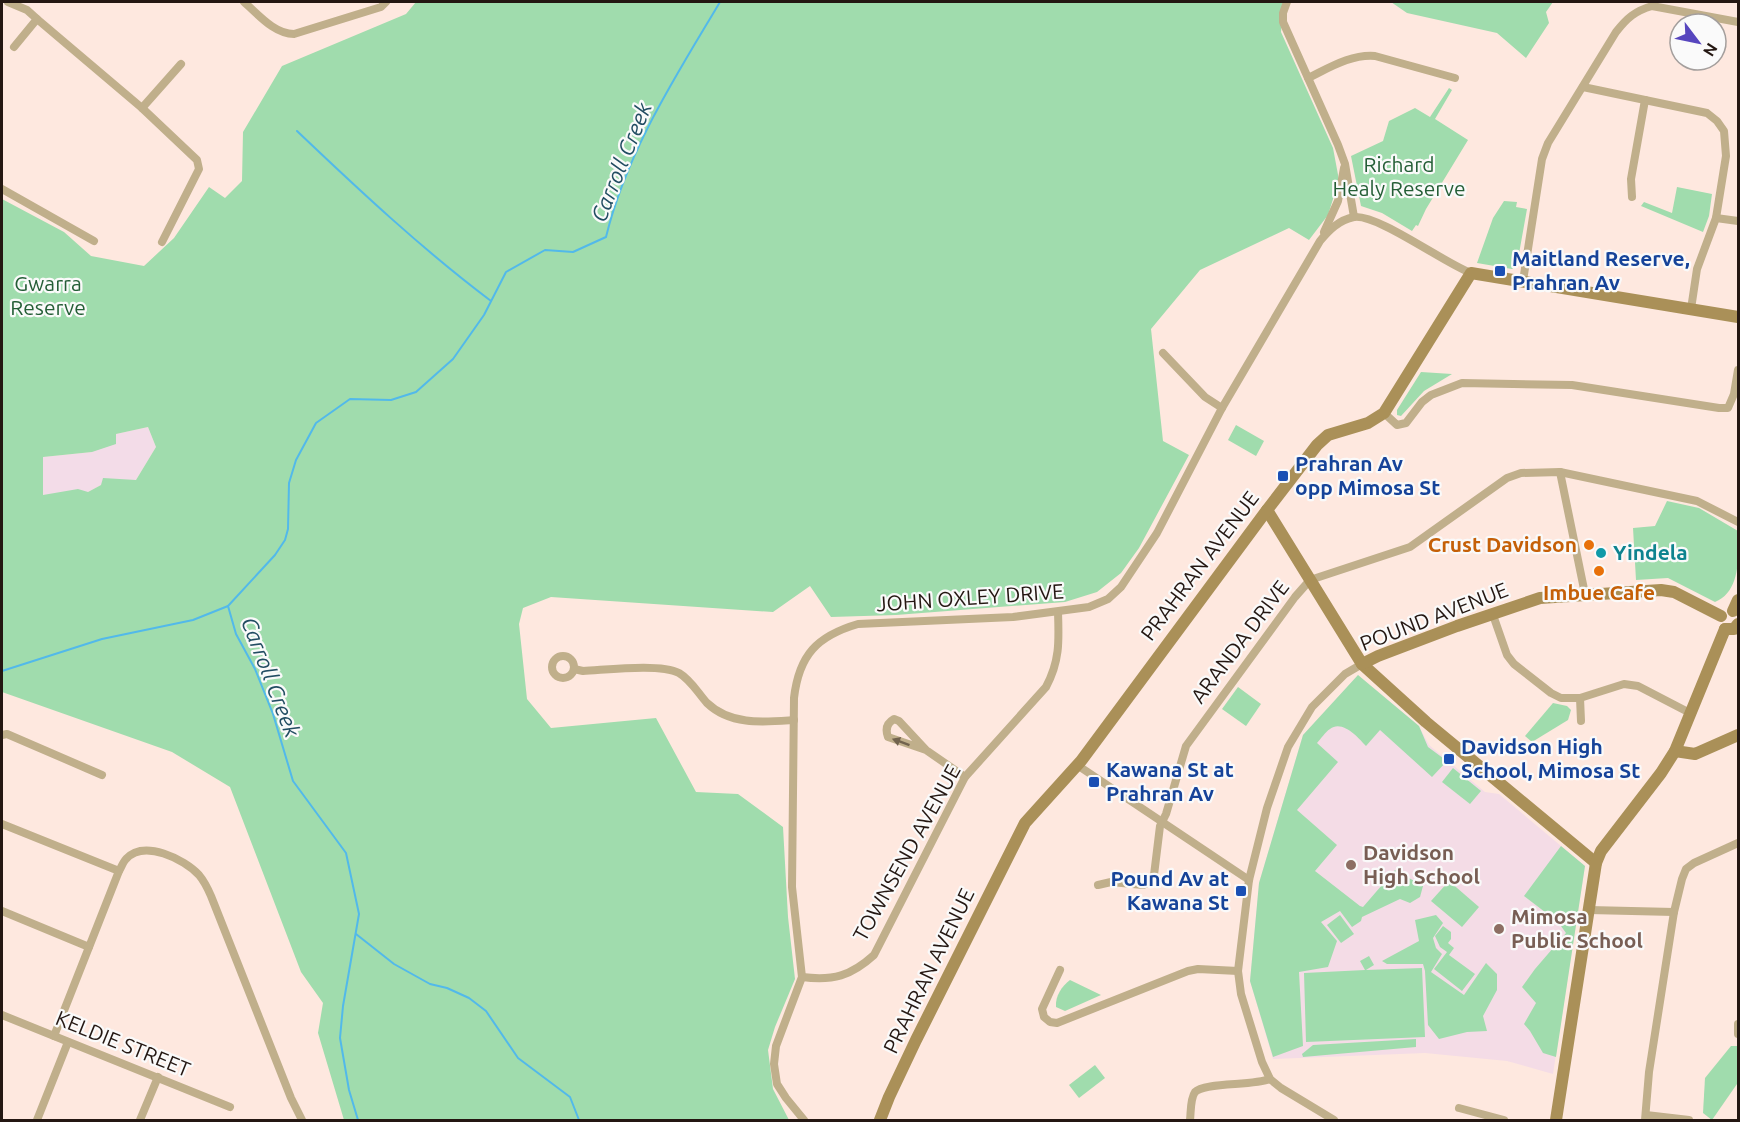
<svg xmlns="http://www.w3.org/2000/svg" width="1740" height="1122" viewBox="0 0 1740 1122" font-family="Ubuntu,sans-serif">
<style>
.industrial{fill:#f3dce8}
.education{fill:#f4dce6}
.green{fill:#a0dcad;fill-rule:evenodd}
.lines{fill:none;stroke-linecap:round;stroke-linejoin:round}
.stream{stroke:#52b9ea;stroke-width:2}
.street{stroke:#c0af8b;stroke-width:8}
.secondary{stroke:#aa9058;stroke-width:12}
.oneway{fill:#72634e}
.transit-dot{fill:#1a4fb4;stroke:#fafafa;stroke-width:2}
.food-dot{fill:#e8710a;stroke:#fafafa;stroke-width:2}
.culture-dot{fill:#0f9aa8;stroke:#fafafa;stroke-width:2}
.education-dot{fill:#8d6e63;stroke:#fafafa;stroke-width:2}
.labels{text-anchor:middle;stroke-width:4.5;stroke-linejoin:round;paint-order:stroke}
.park-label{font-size:21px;fill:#245e36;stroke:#fafafa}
.transit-label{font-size:21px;font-weight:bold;fill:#164399;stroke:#fafafa;text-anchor:start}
.food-label{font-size:21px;font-weight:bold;fill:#c56008;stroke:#fafafa;text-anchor:end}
.culture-label{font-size:21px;font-weight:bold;fill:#0d838f;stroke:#fafafa;text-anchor:start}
.street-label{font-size:21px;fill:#241712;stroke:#fafafa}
.education-label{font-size:21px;font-weight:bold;fill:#785e54;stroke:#fafafa;text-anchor:start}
.water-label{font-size:22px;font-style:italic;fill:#224d62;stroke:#fafafa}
</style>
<rect width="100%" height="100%" fill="#fee8df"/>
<!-- industrial -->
<path class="industrial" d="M148,427L156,447L136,480L101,485L88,492L43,495V457L92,452L116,434Z"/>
<!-- education -->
<path class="education" d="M1358,675L1419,726L1429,745L1485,792L1499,794L1585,866L1553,1074L1507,1061L1425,1053L1273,1059L1250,981L1259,883L1303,735Z"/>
<!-- green -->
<g class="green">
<path d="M416,2H1284L1281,32L1333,148L1339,180L1328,215L1309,240L1289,228L1200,270L1151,329L1163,441L1189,455L1139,548L1121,573L1097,592L1065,602L896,615L831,617L810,586L773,612L551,597L523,608L519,624L527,699L551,728L656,718L696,792L738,794L783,827L788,917L795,979L775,1027L768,1050L773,1089L789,1120H344L318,1033L323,1003L301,972L230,787L172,752L2,692V199L64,232L91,256L144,266L174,238L209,187L225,198L242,181L243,132L282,66L406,14ZM148,427L156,447L136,480L103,478L101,485L88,492L78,489L43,495V457L92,452L116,444V434Z"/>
<path d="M1391,2H1553L1546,12L1549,23L1526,58L1497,33L1407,13Z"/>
<path d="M1449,88L1452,90L1435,119L1468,140L1426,209L1418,226L1416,225L1412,231L1382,213L1361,206L1351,156L1383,141L1389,121L1415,108L1430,117Z"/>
<path d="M1677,187L1712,194L1709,216L1703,232L1641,206L1644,202L1672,213Z"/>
<path d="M1504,201L1517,202L1516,207L1527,209L1517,265L1512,269L1477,263L1493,218Z"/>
<path d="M1421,372L1452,374L1424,391L1401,416L1397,415V410Z"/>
<path d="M1236,425L1264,441L1256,456L1228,440Z"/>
<path d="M1667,501L1699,508L1738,531C1739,559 1740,592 1715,602L1668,578L1636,580L1633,528L1655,526Z"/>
<path d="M1358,675L1419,726L1428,747L1447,761L1432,777L1380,730L1366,746C1359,738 1342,719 1330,729C1325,732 1321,739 1317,743L1338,762L1297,810L1337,845L1315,871L1360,906L1363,907L1395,870L1423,886L1420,897L1410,903L1400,899L1362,917L1361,921L1352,927L1340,911L1321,922L1337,941L1328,967L1299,972L1303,1046L1273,1057L1250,981L1259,883L1303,735Z"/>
<path d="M1238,687L1261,704L1246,726L1222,709Z"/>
<path d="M1553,703L1567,706L1571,710L1568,720L1532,742L1525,736Z"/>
<path d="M1453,768L1481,791L1470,804L1442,782Z"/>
<path d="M1561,846L1585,866L1556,1057L1543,1053L1530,1031L1524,1024L1536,1003L1522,987L1535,969L1566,933L1558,922L1524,896Z"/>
<path d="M1449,881L1479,907L1462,927L1431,901Z"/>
<path d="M1340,915L1354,934L1341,943L1327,925Z"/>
<path d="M1436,915L1443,923L1433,938L1436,948L1442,954L1431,972L1464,995L1486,963L1497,974V990L1483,1016L1487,1031L1467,1032L1439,1039L1428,1025L1425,971L1423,964H1387L1382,961L1419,941L1415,920Z"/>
<path d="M1443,926L1451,932V939L1448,943L1454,948L1449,955L1475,974L1462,991L1434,969L1447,952L1440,947L1435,936Z"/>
<path d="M1369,956L1374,965L1366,970L1422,968L1425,1037L1306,1042L1304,973L1365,970L1360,961Z"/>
<path d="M1070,980L1101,995L1065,1011L1056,1007C1055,996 1062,986 1070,980Z"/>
<path d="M1416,1039V1047L1303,1057L1302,1054L1313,1045Z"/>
<path d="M1731,1046H1738L1737,1084L1712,1120L1703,1113L1705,1078Z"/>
<path d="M1095,1065L1105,1078L1079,1098L1069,1085Z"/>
</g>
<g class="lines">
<!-- stream -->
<g class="stream">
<path d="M297,131C359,190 422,249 491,301"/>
<path d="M2,671L102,639L193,620L228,606"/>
<path d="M356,934L394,964L430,984L447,988L469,998L486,1011L518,1058L570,1097L579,1120"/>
<path d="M358,1120L349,1090L340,1038L343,1006L359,914L346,853L293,781L273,714L255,669L236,634L228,606L275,555L285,540L288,529L289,483L296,460L316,423L350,399L391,400L416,392L453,359L484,315L506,272L545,250L573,252L606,237C627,151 676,76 720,2"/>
</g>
<!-- street -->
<g class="street">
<path d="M8,2L27,10L37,19L142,108L197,160L199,169L162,242"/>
<path d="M244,2C258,14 274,34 294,34L381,7L386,2"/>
<path d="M1287,2L1283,13V22L1338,145L1345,164L1354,217"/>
<path d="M14,47L37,19"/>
<path d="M1308,78C1329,68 1351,54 1375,56L1455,78"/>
<path d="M1583,87L1707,113L1717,121L1724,131L1726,156L1716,218L1697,269L1691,309"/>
<path d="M142,108L181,64"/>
<path d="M2,189L94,241"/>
<path d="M1632,197L1631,179L1645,100"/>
<path d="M1716,218L1738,221"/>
<path d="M1324,232L1338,201L1344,168"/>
<path d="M1523,281L1542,159L1548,143L1616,32C1627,18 1635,11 1652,6L1738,22"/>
<path d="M1163,353L1205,397L1222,408"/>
<path d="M1384,413L1397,425L1406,423L1422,402L1431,395L1462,383L1572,385L1719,408H1728L1734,394L1738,370"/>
<path d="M1560,472L1585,594"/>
<path d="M1493,615L1507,655L1514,664L1551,693L1561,698H1580L1624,684L1638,686L1690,713"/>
<circle cx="563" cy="667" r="11"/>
<path d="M574,669L583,671C606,670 660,663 679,673C691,680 698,693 707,703C731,726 765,722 794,720"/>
<path d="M1580,698L1581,721"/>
<path d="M2,735L7,734L102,775"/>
<path d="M926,750L888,737C885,729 887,723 894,719L899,721L926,750L965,777"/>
<path d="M1077,765L1249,880"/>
<path d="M2,824L119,871"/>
<path d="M1098,885L1111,882L1143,885L1150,882L1154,875L1160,826L1166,814L1186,746L1295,597L1310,580L1410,547L1507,478L1521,473L1560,472L1697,501L1738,522"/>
<path d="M1589,910L1674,912"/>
<path d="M2,911L89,947"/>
<path d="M1060,970L1042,1009L1044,1017L1050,1022L1057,1023L1188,971L1198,969L1238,971"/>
<path d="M802,977C833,981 851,976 874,955L965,777L1046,687C1060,661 1059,641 1058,612"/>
<path d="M2,1015L230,1107"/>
<path d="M1738,1024V1034"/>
<path d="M54,1036L119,871C121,868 123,862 126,859C144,839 184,859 199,875C204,881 208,889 211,896L291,1098L302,1120"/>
<path d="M1459,1108L1504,1120"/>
<path d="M1646,1115L1689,1120"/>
<path d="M37,1120L68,1042"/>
<path d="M140,1120L158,1077"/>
<path d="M804,1120L786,1098L777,1084L774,1064L776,1046L802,977L792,887L794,698C799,655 817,636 858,624L1013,617L1089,607L1108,599L1121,587L1157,533L1222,408L1320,241C1329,230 1339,220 1354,217C1378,214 1444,263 1471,273"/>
<path d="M1190,1120C1191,1113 1190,1099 1195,1092C1204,1082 1253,1086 1270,1079"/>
<path d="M1334,1120L1281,1088L1270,1079L1262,1062L1241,994L1238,971L1249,880L1267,808L1288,747L1312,707L1345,674L1362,664"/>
<path d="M1645,1120L1649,1072L1674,912L1682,879L1686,869L1694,863L1738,843"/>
</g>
<!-- secondary -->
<g class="secondary">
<path d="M1267,510L1362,664L1426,722L1596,863"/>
<path d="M1733,611L1738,600"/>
<path d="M1725,629H1734L1738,624"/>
<path d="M1362,664L1378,656L1457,626L1540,598L1661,590L1674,592L1721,616"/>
<path d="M1675,751L1695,754L1738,735"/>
<path d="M880,1120L889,1097L916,1040L1025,823L1081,761L1267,510L1317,445L1328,435L1368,423L1384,413L1471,273L1738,317"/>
<path d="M1556,1120L1596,863L1601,851L1661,773L1675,751L1725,629"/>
</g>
</g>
<!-- one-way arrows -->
<defs><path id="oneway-solid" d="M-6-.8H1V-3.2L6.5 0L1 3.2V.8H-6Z" transform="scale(1.5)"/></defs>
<use class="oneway" href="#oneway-solid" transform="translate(901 742) rotate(-160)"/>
<!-- markers -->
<g class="transit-dot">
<rect x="1494" y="265" width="12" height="12" rx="3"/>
<rect x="1277" y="470" width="12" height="12" rx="3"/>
<rect x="1443" y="753" width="12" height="12" rx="3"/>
<rect x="1088" y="776" width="12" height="12" rx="3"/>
<rect x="1235" y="885" width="12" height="12" rx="3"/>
</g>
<g class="food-dot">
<circle cx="1589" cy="545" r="6"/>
<circle cx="1599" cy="571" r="6"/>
</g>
<circle class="culture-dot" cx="1601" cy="553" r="6"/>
<g class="education-dot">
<circle cx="1351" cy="865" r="6"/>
<circle cx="1499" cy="929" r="6"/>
</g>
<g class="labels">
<!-- park labels -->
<g class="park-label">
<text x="1399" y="172">Richard<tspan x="1399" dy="24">Healy Reserve</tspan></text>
<text x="48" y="291">Gwarra<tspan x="48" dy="24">Reserve</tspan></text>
</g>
<!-- transit labels -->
<g class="transit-label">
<text x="1512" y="266">Maitland Reserve,<tspan x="1512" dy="24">Prahran Av</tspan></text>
<text x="1295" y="471">Prahran Av<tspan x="1295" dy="24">opp Mimosa St</tspan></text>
<text x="1461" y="754">Davidson High<tspan x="1461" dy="24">School, Mimosa St</tspan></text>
<text x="1106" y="777">Kawana St at<tspan x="1106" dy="24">Prahran Av</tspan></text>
<text x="1229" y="886" text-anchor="end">Pound Av at<tspan x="1229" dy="24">Kawana St</tspan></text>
</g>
<!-- food labels -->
<g class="food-label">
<text x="1577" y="552">Crust Davidson</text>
<text x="1599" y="600" text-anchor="middle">Imbue Cafe</text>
</g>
<!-- culture labels -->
<g class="culture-label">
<text x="1613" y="560">Yindela</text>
</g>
<!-- street labels -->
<g class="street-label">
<text transform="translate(1200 566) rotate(-53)" y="7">PRAHRAN AVENUE</text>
<text transform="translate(970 598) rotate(-4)" y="7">JOHN OXLEY DRIVE</text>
<text transform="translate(1434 617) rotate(-21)" y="7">POUND AVENUE</text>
<text transform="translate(1240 642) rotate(-53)" y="7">ARANDA DRIVE</text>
<text transform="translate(907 853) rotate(-61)" y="7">TOWNSEND AVENUE</text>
<text transform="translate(929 971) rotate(-64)" y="7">PRAHRAN AVENUE</text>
<text transform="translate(123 1044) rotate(22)" y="7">KELDIE STREET</text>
</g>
<!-- education labels -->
<g class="education-label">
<text x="1363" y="860">Davidson<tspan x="1363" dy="24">High School</tspan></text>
<text x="1511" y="924">Mimosa<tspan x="1511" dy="24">Public School</tspan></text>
</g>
<!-- water labels -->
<g class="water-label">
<text transform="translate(621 162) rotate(-68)" y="8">Carroll Creek</text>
<text transform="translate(271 677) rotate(69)" y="8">Carroll Creek</text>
</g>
</g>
<!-- border -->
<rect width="1740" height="1122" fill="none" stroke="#241712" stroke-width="6"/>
<!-- north arrow -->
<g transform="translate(1698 42) rotate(122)"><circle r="28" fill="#fafafa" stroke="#a49f9d" stroke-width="1.5"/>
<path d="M0-4.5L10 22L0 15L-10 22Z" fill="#5746be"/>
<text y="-9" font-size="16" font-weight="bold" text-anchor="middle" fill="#241712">N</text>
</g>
</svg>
